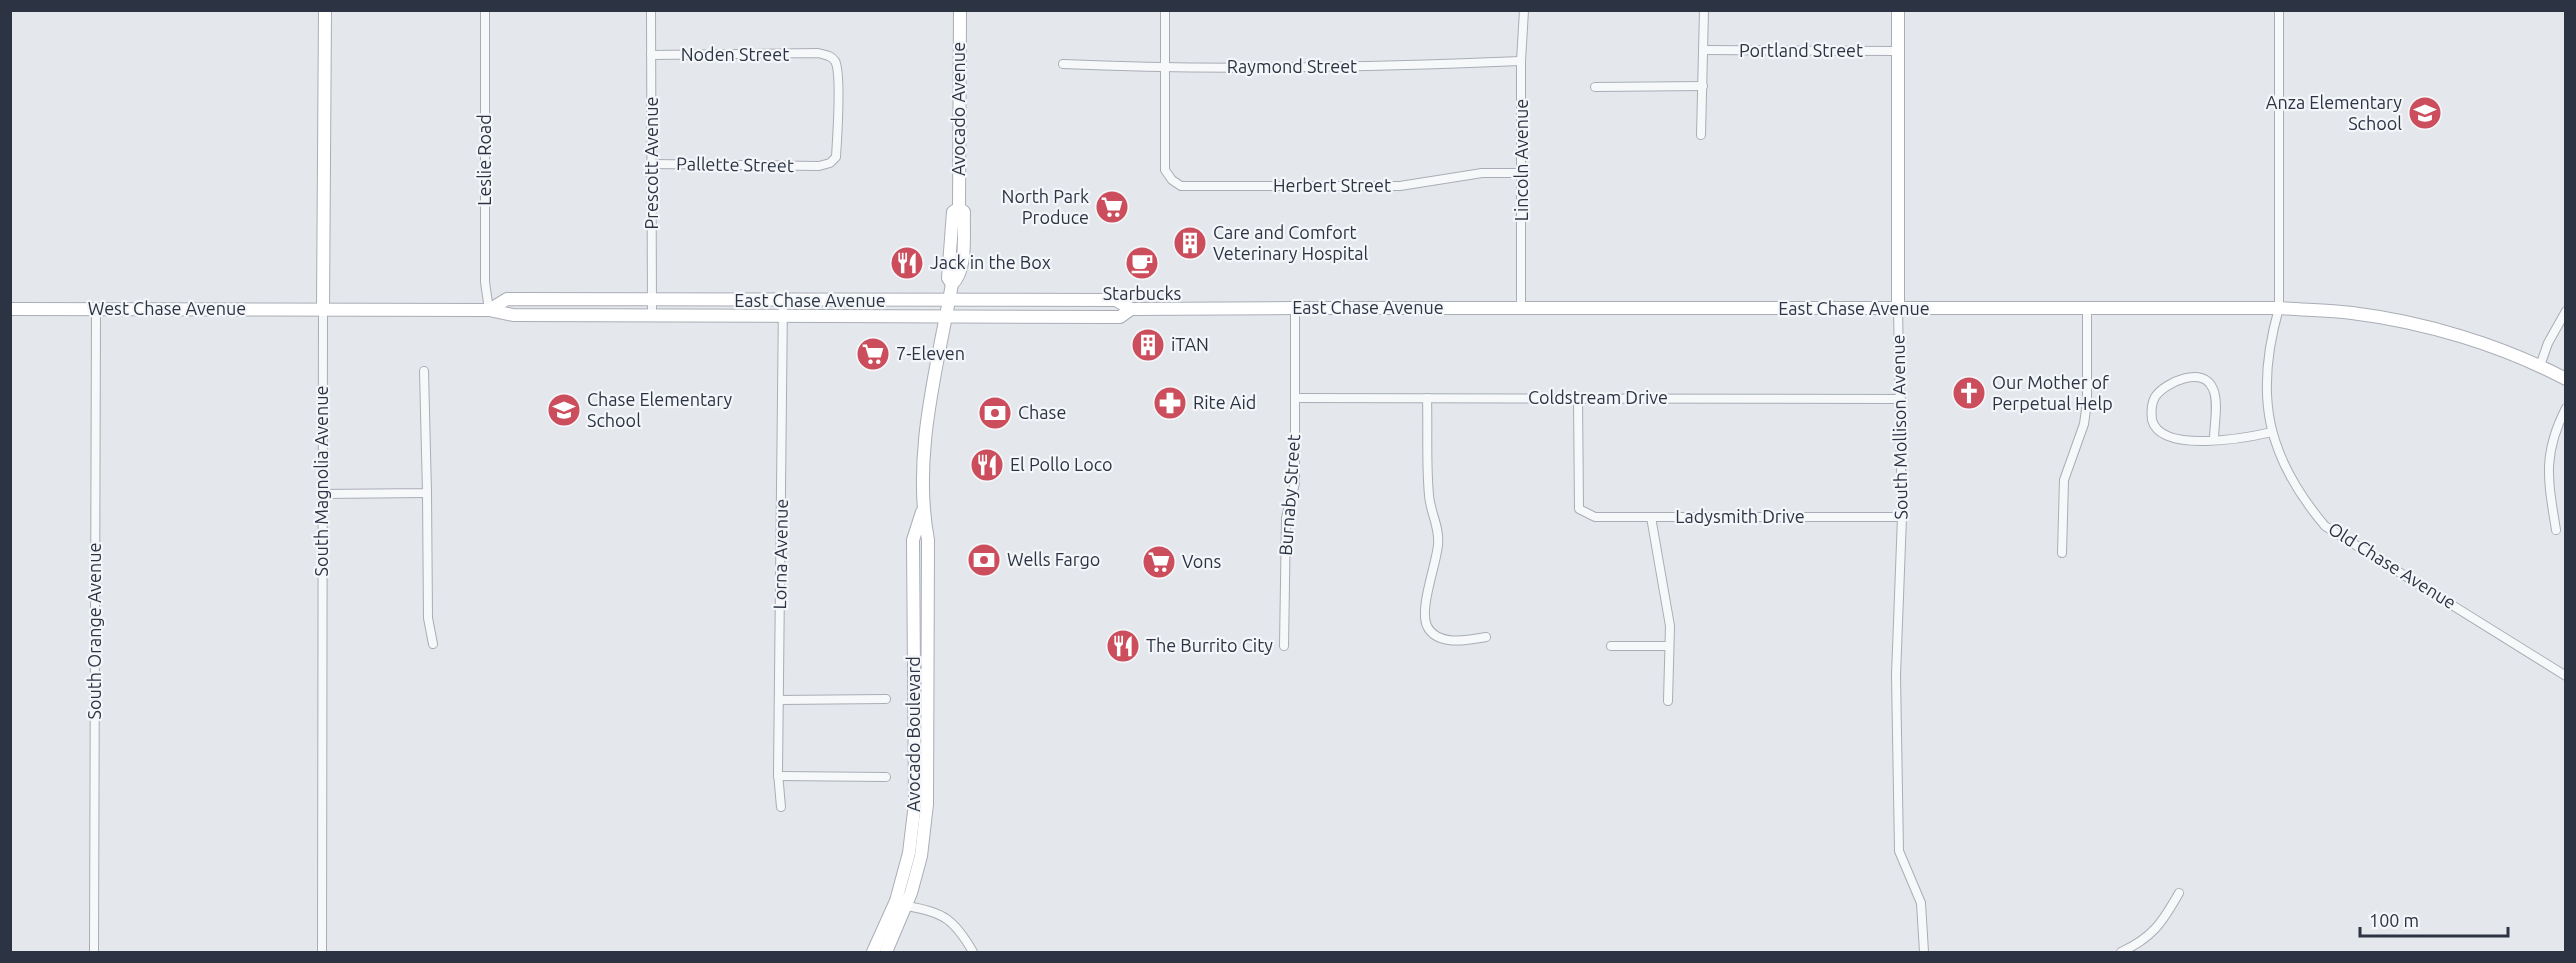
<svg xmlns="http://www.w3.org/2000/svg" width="2576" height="963" viewBox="0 0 2576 963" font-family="Ubuntu,sans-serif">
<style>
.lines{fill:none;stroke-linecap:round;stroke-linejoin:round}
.street-casing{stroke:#a9aeb6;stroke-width:10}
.secondary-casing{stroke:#a9aeb6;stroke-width:14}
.street{stroke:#f7f8fa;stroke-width:8}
.secondary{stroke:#fff;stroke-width:12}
.labels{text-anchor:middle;stroke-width:4.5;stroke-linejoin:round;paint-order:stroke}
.street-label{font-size:18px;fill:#2c3444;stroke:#f4f6f9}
.poi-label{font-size:18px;fill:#2c3444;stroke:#f4f6f9;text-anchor:start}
</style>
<rect width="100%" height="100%" fill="#e4e7ec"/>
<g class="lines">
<!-- street casing -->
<g class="street-casing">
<g id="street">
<path d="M485,10V282L489,310"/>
<path d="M651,10L652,316"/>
<path d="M1165,10V170L1172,180L1181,186H1400L1482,173H1523"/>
<path d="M2279,10V308C2254,395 2266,456 2325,526L2566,676"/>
<path d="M1704,50L1898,51"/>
<path d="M1063,64C1216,71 1368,67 1521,61"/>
<path d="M1595,87L1703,86"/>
<path d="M1701,135L1704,10"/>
<path d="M651,164L819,166L830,163L836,157C837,140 842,73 835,61C831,55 825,55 818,53L651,55"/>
<path d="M1521,309V61L1524,10"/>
<path d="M1898,309L1902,517L1896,675L1899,851L1921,903L1924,952"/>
<path d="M2540,366L2548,343L2566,311"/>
<path d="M1295,398L1901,399"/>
<path d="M1427,398C1428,430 1426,463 1429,495C1430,512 1440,527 1438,545C1436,566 1419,608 1427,626C1437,647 1469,640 1486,637"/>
<path d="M1578,398L1579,509L1595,517H1902"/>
<path d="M2214,439C2214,425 2219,402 2213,389C2204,365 2165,382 2155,397C2151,404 2151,412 2152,420C2161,454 2246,438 2272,432"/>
<path d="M427,493L428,618L433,644"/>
<path d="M321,494L427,493L424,371"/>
<path d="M1651,517L1670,626L1668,701"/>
<path d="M2556,530C2548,480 2542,455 2566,408"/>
<path d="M2062,553L2064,480L2084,424L2087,402V308"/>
<path d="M1284,646L1286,518L1295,483V308"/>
<path d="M1611,646H1669"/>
<path d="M779,700L886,699"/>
<path d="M778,776L886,777"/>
<path d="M781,807L778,773L783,301"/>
<path d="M907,906C943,912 954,919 973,952"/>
<path d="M94,952L96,309"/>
<path d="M322,952L323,309"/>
<path d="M2121,952C2152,938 2162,923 2179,893"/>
</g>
</g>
<!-- secondary casing -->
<g class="secondary-casing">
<g id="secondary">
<path d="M1898,10V309"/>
<path d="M952,284L948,278L953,212L959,208"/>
<path d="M10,309L489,310L513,315L1120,317L1131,309L1295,308H2279C2303,310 2328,310 2352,313C2425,322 2501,345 2566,379"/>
<path d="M323,309L325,10"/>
<path d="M489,310L507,299L1116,300L1131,309"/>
<path d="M873,952L896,901L909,853L915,803L913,540L922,512"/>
<path d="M886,952L911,893L921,856L927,804L928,540C912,455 937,369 952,284C968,270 963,232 964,212L959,208L960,10"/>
</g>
</g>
<!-- street -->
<use href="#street" class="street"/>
<!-- secondary -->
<use href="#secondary" class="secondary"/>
</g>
<!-- icons -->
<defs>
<g id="school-disc" transform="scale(1.725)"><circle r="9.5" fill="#cc4e5c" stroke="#f4f6f9"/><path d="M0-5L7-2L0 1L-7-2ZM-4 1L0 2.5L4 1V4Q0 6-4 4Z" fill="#fff"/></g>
<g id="supermarket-disc" transform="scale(1.725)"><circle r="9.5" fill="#cc4e5c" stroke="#f4f6f9"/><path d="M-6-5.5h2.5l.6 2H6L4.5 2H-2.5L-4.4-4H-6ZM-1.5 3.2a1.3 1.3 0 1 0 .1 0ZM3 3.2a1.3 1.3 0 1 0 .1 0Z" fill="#fff"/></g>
<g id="building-disc" transform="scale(1.725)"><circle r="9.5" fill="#cc4e5c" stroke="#f4f6f9"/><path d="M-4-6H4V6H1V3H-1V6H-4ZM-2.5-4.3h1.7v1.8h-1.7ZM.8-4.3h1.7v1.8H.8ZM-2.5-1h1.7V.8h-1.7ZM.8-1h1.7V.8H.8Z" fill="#fff"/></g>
<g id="restaurant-disc" transform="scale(1.725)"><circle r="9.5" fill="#cc4e5c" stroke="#f4f6f9"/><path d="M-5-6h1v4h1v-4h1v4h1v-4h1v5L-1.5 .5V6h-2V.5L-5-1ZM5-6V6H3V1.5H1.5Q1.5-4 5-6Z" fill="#fff"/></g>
<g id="cafe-disc" transform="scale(1.725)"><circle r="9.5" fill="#cc4e5c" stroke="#f4f6f9"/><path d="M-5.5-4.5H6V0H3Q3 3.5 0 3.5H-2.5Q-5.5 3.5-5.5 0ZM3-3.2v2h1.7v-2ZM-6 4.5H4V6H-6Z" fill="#fff"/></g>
<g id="church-disc" transform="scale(1.725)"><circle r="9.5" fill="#cc4e5c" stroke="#f4f6f9"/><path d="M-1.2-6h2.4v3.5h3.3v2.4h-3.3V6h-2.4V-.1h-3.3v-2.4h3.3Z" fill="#fff"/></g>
<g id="pharmacy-disc" transform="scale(1.725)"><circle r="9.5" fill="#cc4e5c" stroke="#f4f6f9"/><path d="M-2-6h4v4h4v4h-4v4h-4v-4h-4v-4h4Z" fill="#fff"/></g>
<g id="bank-disc" transform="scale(1.725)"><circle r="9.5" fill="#cc4e5c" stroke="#f4f6f9"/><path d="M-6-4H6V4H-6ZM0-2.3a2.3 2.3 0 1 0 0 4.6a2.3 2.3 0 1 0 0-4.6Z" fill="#fff"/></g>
</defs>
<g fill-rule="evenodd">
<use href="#school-disc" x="2425" y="113"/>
<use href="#supermarket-disc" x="1112" y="207"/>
<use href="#building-disc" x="1190" y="243"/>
<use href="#restaurant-disc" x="907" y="263"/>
<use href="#cafe-disc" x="1142" y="263"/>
<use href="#building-disc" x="1148" y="345"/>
<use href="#supermarket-disc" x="873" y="354"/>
<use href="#church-disc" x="1969" y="393"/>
<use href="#pharmacy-disc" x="1170" y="403"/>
<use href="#school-disc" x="564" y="410"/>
<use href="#bank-disc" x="995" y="413"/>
<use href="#restaurant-disc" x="987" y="465"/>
<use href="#bank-disc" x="984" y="560"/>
<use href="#supermarket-disc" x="1159" y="562"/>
<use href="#restaurant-disc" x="1123" y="646"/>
</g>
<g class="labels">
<!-- street labels -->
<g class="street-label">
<text x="1801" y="57">Portland Street</text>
<text x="735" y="61">Noden Street</text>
<text x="1292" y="73">Raymond Street</text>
<text transform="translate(959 109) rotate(-90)" y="6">Avocado Avenue</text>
<text transform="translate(485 160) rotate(-90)" y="6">Leslie Road</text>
<text transform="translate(1522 160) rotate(-90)" y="6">Lincoln Avenue</text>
<text transform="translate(652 163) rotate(-90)" y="6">Prescott Avenue</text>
<text transform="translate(735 165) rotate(1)" y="6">Pallette Street</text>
<text x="1332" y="192">Herbert Street</text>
<text x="810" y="307">East Chase Avenue</text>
<text x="1368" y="314">East Chase Avenue</text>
<text x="167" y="315">West Chase Avenue</text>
<text x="1854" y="315">East Chase Avenue</text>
<text x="1598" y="404">Coldstream Drive</text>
<text transform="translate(1900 427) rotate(-91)" y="6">South Mollison Avenue</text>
<text transform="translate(322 481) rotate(-90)" y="6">South Magnolia Avenue</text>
<text transform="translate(1290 495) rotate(-86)" y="6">Burnaby Street</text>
<text x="1740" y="523">Ladysmith Drive</text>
<text transform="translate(781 554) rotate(-89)" y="6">Lorna Avenue</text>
<text transform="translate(2392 566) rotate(32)" y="6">Old Chase Avenue</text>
<text transform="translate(95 631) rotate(-90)" y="6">South Orange Avenue</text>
<text transform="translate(914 734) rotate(-90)" y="6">Avocado Boulevard</text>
</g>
<!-- poi labels -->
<g class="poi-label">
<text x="2402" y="109" text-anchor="end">Anza Elementary<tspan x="2402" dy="21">School</tspan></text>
<text x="1089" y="203" text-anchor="end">North Park<tspan x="1089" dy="21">Produce</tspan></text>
<text x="1213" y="239">Care and Comfort<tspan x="1213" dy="21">Veterinary Hospital</tspan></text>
<text x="930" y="269">Jack in the Box</text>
<text x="1142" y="300" text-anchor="middle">Starbucks</text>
<text x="1171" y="351">iTAN</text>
<text x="896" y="360">7-Eleven</text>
<text x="1992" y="389">Our Mother of<tspan x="1992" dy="21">Perpetual Help</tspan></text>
<text x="587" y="406">Chase Elementary<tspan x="587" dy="21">School</tspan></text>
<text x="1193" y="409">Rite Aid</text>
<text x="1018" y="419">Chase</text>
<text x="1010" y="471">El Pollo Loco</text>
<text x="1007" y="566">Wells Fargo</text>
<text x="1182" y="568">Vons</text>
<text x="1146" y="652">The Burrito City</text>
</g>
</g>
<!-- border -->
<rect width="2576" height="963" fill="none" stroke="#2c3444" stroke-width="24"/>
<!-- scale -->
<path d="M2360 927v9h148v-9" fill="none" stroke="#2c3444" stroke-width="3"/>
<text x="2369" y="927" font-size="18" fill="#2c3444" stroke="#f4f6f9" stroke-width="4.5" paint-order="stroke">100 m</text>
</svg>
